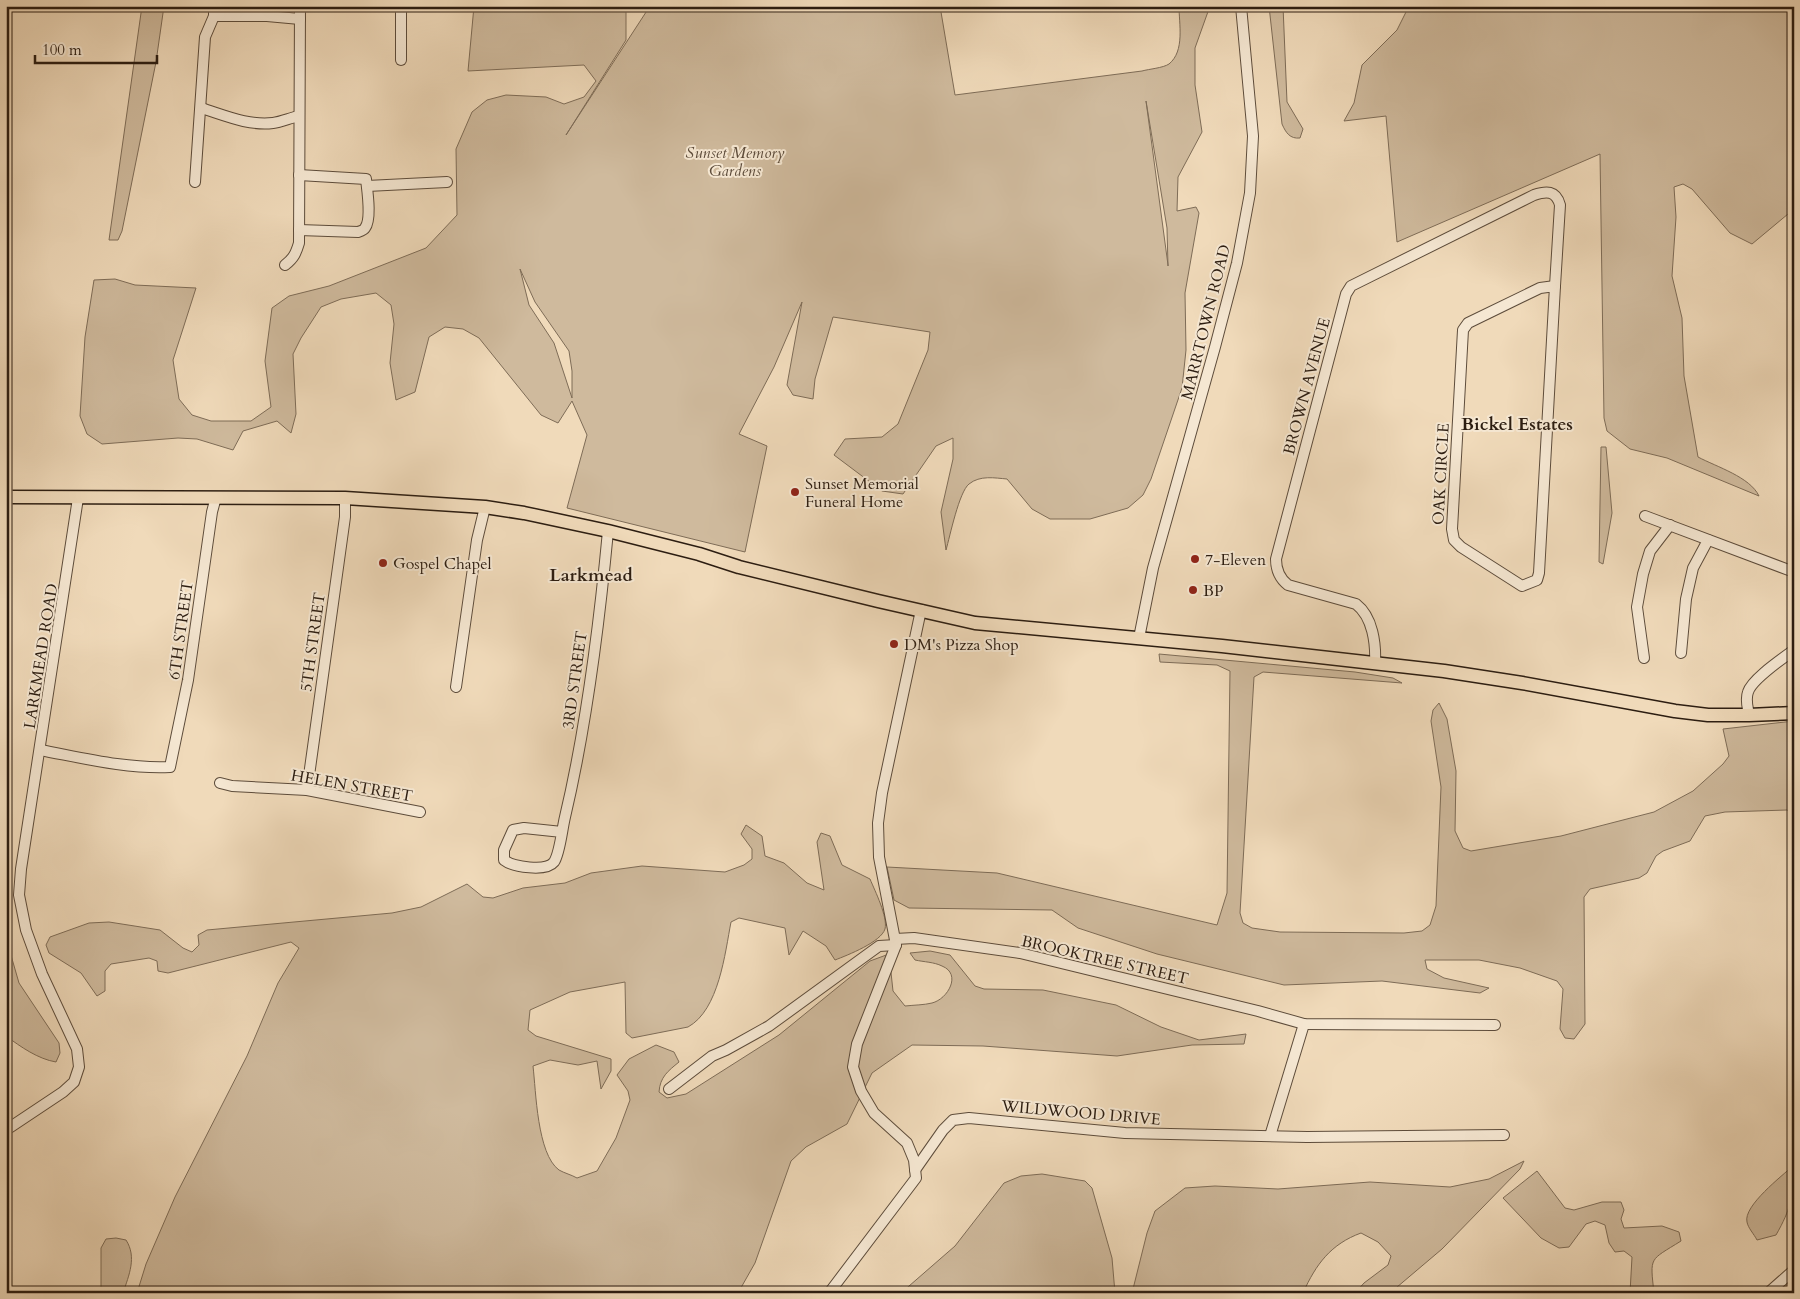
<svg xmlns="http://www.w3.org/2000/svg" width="1800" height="1299" viewBox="0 0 1800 1299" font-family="Cardo,serif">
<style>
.green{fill:#cfba9d;stroke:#7e6c57;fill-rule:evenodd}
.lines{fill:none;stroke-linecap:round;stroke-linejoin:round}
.minor-casing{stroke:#5d4c3b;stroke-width:12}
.major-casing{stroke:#2c1d11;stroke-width:15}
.minor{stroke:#f5e7d2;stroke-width:10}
.major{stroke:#f0daba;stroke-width:12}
.poi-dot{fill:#8f2418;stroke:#f5e7d2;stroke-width:2}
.labels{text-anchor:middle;stroke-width:4;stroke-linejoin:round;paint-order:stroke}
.park-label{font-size:16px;font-style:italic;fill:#5d4c3b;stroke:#f5e7d2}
.street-label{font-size:16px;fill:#2c1d11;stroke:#f5e7d2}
.poi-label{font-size:16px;fill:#2c1d11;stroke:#f5e7d2;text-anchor:start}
.neighbourhood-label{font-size:18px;font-weight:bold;fill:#2c1d11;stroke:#f5e7d2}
</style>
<rect width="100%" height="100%" fill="#f0daba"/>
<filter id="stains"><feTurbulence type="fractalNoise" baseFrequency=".004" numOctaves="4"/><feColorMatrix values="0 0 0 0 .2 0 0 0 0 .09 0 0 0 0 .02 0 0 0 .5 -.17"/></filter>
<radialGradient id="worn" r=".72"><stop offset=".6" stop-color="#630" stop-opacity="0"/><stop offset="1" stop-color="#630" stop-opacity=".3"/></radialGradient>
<!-- green -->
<g class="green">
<path d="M142,6H164L156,62L122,231L118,240H109Z"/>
<path d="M474,6H626V40L566,135L650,6H940L955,95L1142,71C1149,69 1163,68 1169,64C1185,51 1179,24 1179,6H1210L1195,48V85L1202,132L1178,177L1177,211L1196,207L1199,213L1185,293L1186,350L1182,388L1151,479L1143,495L1128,508L1090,519H1050L1032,509L1007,479C995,478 980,475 969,484C959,492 950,536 946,550L941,512L953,459V438L936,446L903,494L882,491L834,455L845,439L882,437L898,424L928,350L930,332L833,317L815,379L813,399L793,395L787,385L802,302L774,367L739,434L767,446L745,552L567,508L587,435L572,401L558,423L541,415L479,338L463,329L445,327L429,337L415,392L396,400L390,363L394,324L391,305L376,293L341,299L321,307L301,338L293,354L296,414L291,433L277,421L243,431L233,450L197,439L178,438L102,444L87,434L80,416L85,337L94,280L115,279L135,285L196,288L173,360L179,399L192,415L211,421H251L271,407L265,361L272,308L289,296L329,286L426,248L457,215L456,149L472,112L487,100L506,95L546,97L564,104L584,97L596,81L584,65L468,71ZM1146,101L1167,228L1168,266V265ZM520,269L535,302L569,351L572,371V398L554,343L529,305Z"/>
<path d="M1269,6H1283L1287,102L1303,129L1300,138C1290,139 1286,133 1282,124Z"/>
<path d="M1409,6H1794V209L1752,244L1730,233L1692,189L1683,184L1674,187L1676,217L1672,276L1682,318L1684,376L1698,457C1717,467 1750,477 1759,496L1667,458L1630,449L1607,431L1604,418L1600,154L1397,242L1386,116L1344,121L1354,103L1362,65L1397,30Z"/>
<path d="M1601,447H1606L1612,513L1603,564L1599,562Z"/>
<path d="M1159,654L1355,672L1393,678L1402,683L1263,672L1254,677L1240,913L1243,923L1252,928L1280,932L1404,933L1422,931L1430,925L1436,906L1441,787L1431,721L1433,710L1439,703L1447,719L1456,771L1455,831L1463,848L1471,851L1561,836L1654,812L1693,791L1723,764L1729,756L1723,729L1794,721V814L1787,810L1725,812L1705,816L1690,841L1663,851L1656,856L1647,873L1639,878L1590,889L1584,897L1585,1024L1574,1039L1565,1038L1560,1029L1563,989L1557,981L1520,968L1479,960H1425L1427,969L1444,978L1489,988L1480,993L1382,981L1284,985L1157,954L1078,928L1052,910L909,908L894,900L887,867L997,873L1217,925L1227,893L1230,671L1217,665L1160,662Z"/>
<path d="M746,825L762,836L765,856L784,863L807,883L824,890L817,842L821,833L830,836L842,865L870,879C875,891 888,917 885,929C881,942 848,955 835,960L826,946L803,931L789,955L785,928L739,918L731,922C725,953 719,1010 688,1027L632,1038L626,1033L625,982L570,992L530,1010L528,1030L536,1036L611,1059V1071L601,1089L597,1061L578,1065L550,1060L533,1066C536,1091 537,1154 559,1170C564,1173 572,1175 577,1178L597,1171L616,1138L630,1100L628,1091L617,1075L629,1059L656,1045L674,1052L679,1062C668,1071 660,1077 659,1092L667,1098L686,1094L779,1035L870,961L889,954L893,991L905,1006C914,1005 924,1005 932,1003C948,999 962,974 942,966C934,962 924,962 915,960L910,953L930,951L950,955L975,986L984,989L1043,990L1116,1005L1161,1027L1199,1040L1246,1034L1244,1044L1192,1045L1117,1056L983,1046L912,1045L872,1073L847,1124L806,1147L791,1161L755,1263L738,1293H137L146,1264L175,1197L247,1056L278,983L299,948L291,942L168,973L158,971L157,961L149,958L111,964L105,971V991L97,996L81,973L49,953L46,945L50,937L89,923L109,922L160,930L183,948L192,952L199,945L198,935L207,930L392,913L421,907L467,884L483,897L493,898L523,888L565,883L591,873L642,866L725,872L744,865L752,859V849L741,834Z"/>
<path d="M6,938L19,983L59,1043L60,1053L56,1062C38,1059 21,1047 6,1036Z"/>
<path d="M1524,1161L1520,1169L1442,1249L1390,1293H1355L1364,1283L1388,1265L1391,1256L1378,1242L1361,1233C1331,1244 1316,1264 1303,1293H1132L1147,1233L1155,1211L1185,1188L1215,1186L1278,1189L1370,1182L1450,1187L1489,1179Z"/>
<path d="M1794,1165C1794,1194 1791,1209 1776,1235L1757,1240C1754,1234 1748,1228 1747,1222C1743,1206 1782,1176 1794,1165Z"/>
<path d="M1537,1171L1565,1208L1574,1210L1602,1202H1621L1624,1210L1621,1219L1624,1228L1662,1226L1679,1232L1681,1241C1649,1261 1650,1256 1654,1293H1630L1632,1257L1624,1251L1615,1252L1609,1243L1605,1225L1595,1221L1586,1224L1569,1247L1559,1248L1541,1238L1503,1198Z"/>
<path d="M1042,1174L1085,1181L1092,1188L1112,1258L1115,1293H901L955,1246L1004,1183L1021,1176Z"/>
<path d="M116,1238L126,1240C137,1257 129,1275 123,1293H101V1248L106,1239Z"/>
</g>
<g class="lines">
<!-- minor casing -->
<g class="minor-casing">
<g id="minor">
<path d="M214,16H267L300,19"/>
<path d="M401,60V6"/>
<path d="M201,108C224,115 248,126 273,123C281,122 290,118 299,116"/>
<path d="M299,175L366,179C367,189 372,219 365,228C364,230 361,231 358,232L299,230"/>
<path d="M195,182L205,37L214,16V6"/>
<path d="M367,186L447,182"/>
<path d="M285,265C294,258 296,253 299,243L300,6"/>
<path d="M1555,286L1539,573L1537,580L1522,586L1461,547L1454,540L1452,529L1463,330L1468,323L1540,288Z"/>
<path d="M1645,516L1794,572"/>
<path d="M1139,638L1153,568L1215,347L1237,263L1250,193L1253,136L1241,6"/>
<path d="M1681,653L1686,599L1693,568L1708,540"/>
<path d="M1644,658L1637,607L1643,574L1650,551L1670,525"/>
<path d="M1375,664C1376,644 1373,617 1356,604L1288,585C1279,578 1276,570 1276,559L1346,294L1351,286L1534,195C1546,191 1556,190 1560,205L1555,286"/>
<path d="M456,687L477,540L485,507"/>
<path d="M1749,715C1748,708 1745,700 1748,692C1752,679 1782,659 1794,650"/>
<path d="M40,750C83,758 126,769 170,767L188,680L212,512L216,497"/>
<path d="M220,783L232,786L307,790L420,812"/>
<path d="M307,790L345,517V498"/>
<path d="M562,832L524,828L513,830L504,850V860C513,867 546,872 554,862C560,853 562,829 565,817C587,724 599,627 608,531"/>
<path d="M895,939L914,938L1020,953L1258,1011L1304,1024L1495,1025"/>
<path d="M669,1089L712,1056L726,1050L769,1026L879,946L896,945"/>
<path d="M6,1130L63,1092L74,1082L79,1067L77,1049L42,974L26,930L19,895L21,869L78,498"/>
<path d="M1270,1136L1304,1024"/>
<path d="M915,1170L943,1130L953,1120L969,1118L1125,1133L1307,1137L1504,1135"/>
<path d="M829,1293L916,1178L914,1160L907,1143L874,1113L861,1091L853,1067L857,1044L896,945L879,857L878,823L882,793L921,610"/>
<path d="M1768,1293L1794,1270"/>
</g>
</g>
<!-- major casing -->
<g class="major-casing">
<path id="major" d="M6,497L345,498L485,507L524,513L608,531L699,554L739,567L878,601L975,623L1222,646L1444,671L1522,683L1675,711L1708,715H1749L1794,713"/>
</g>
<!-- minor -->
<use href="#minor" class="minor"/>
<!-- major -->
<use href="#major" class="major"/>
</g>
<!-- markers -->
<g class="poi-dot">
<circle cx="795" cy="492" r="5"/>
<circle cx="1195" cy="559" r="5"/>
<circle cx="383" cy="563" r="5"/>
<circle cx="1193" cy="590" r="5"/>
<circle cx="894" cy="644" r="5"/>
</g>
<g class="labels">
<!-- park labels -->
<g class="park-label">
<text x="735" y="158">Sunset Memory<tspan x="735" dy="18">Gardens</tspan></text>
</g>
<!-- street labels -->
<g class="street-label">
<text transform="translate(1205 322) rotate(-76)" y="6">MARRTOWN ROAD</text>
<text transform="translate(1306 386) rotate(-75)" y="6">BROWN AVENUE</text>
<text transform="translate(1440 474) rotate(-87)" y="6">OAK CIRCLE</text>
<text transform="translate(180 630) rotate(-82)" y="6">6TH STREET</text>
<text transform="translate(312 642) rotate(-82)" y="6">5TH STREET</text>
<text transform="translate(40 656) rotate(-81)" y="6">LARKMEAD ROAD</text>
<text transform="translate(574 680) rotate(-82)" y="6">3RD STREET</text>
<text transform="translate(352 785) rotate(10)" y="6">HELEN STREET</text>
<text transform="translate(1105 959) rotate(13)" y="6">BROOKTREE STREET</text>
<text transform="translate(1081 1112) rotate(5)" y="6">WILDWOOD DRIVE</text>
</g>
<!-- poi labels -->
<g class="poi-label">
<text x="805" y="489">Sunset Memorial<tspan x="805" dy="18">Funeral Home</tspan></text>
<text x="1205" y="565">7-Eleven</text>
<text x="393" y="569">Gospel Chapel</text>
<text x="1203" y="596">BP</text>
<text x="904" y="650">DM's Pizza Shop</text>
</g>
<!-- neighbourhood labels -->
<g class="neighbourhood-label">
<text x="1517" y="430">Bickel Estates</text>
<text x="591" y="581">Larkmead</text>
</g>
</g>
<!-- margin -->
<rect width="1800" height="1299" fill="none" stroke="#f0daba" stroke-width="25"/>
<rect x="8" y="8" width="1785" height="1284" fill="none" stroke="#2c1d11" stroke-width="2.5"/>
<rect x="12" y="12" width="1775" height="1274" fill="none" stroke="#2c1d11"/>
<!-- scale -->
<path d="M35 55v8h122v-8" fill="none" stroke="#2c1d11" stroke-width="2.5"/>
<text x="42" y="55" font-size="15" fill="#2c1d11" stroke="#f5e7d2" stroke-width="4" paint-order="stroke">100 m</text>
<rect width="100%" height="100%" filter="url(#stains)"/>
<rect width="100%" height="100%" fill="url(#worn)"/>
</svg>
